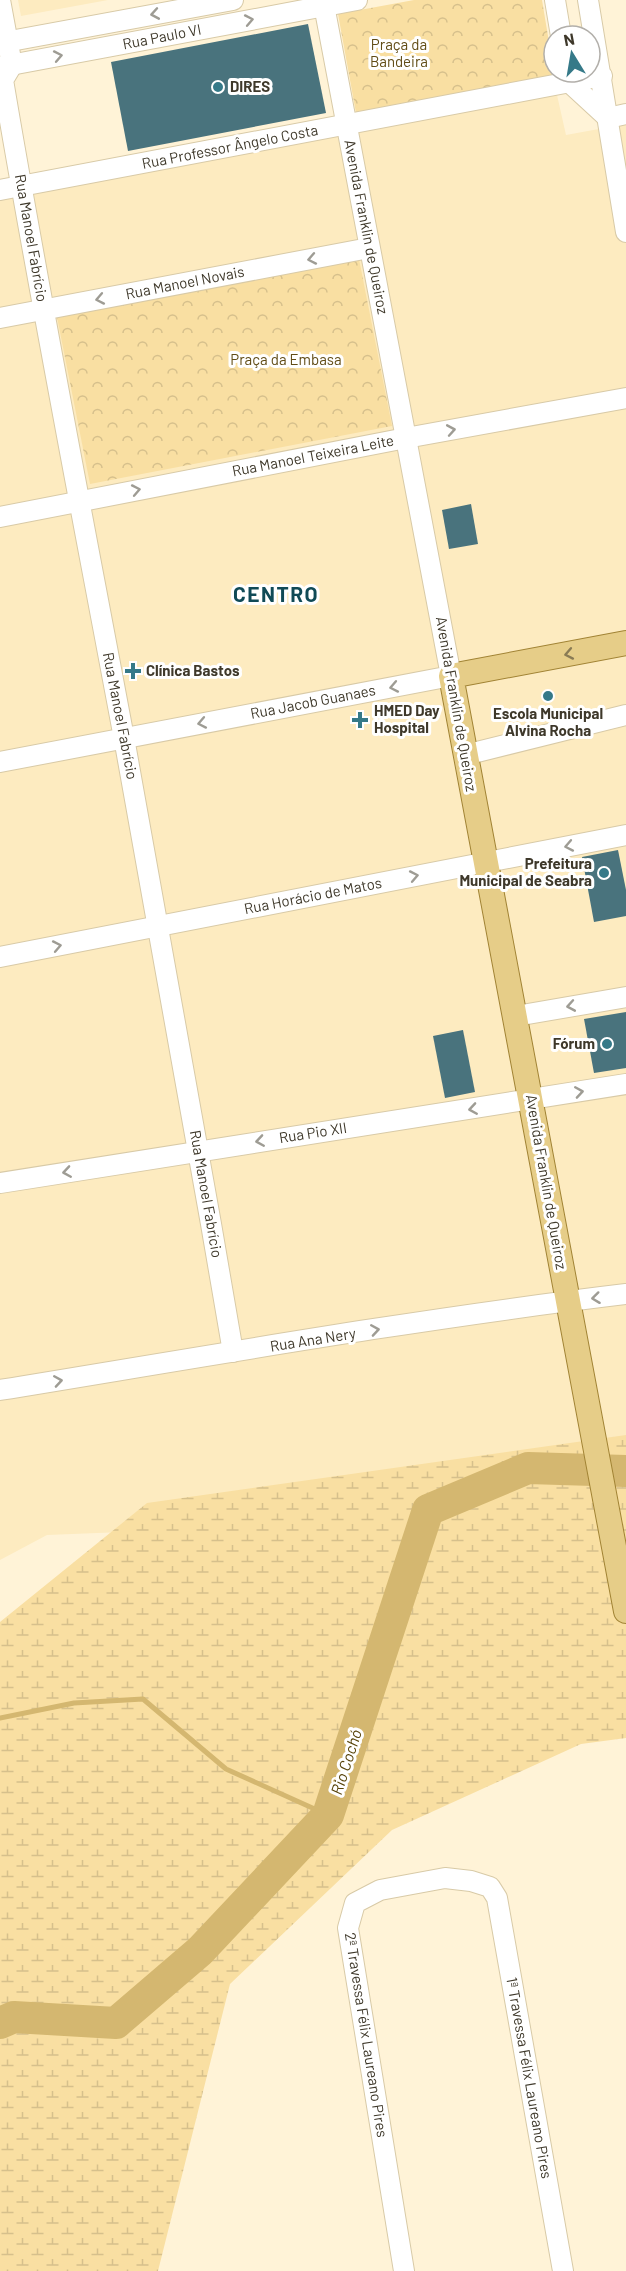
<svg xmlns="http://www.w3.org/2000/svg" width="626" height="2271" viewBox="0 0 626 2271" font-family="Barlow,sans-serif">
<style>
.built{fill:#fdebc0}
.wetland{fill:url(#wetland-marsh)}
.park{fill:url(#park-crowns)}
.lines{fill:none;stroke-linecap:round;stroke-linejoin:round}
.stream{stroke:#d4b770;stroke-width:5}
.river{stroke:#d4b770;stroke-width:32}
.building{fill:#49737d}
.minor-casing{stroke:#d8caa7;stroke-width:22}
.major-casing{stroke:#a18334;stroke-width:26}
.minor{stroke:#fff;stroke-width:20}
.major{stroke:#e6cd88;stroke-width:24}
.oneway{stroke:#9e9c94}
.oneway2{stroke:#8a7b54}
.poi-dot{fill:#357988;stroke:#fff;stroke-width:2}
.labels{text-anchor:middle;stroke-width:6;stroke-linejoin:round;paint-order:stroke}
.street-label{font-size:15px;fill:#3e382a;stroke:#fff}
.park-label{font-size:15px;fill:#614c16;stroke:#fff}
.poi-label{font-size:15px;font-weight:bold;fill:#3e382a;stroke:#fff;text-anchor:start}
.water-label{font-size:16px;font-style:italic;fill:#574309;stroke:#fff}
.district-label{font-size:21px;font-weight:bold;letter-spacing:1.5px;fill:#104a56;stroke:#fff}
</style>
<defs>
<pattern id="wetland-marsh" width="20" height="14" patternUnits="userSpaceOnUse" patternTransform="scale(1.5)"><rect width="20" height="14" fill="#f9dfa2"/><path d="M1 5h8M5 5V1M11 12h8M15 12V8" fill="none" stroke="#d6c08c"/></pattern>
<pattern id="park-crowns" width="20" height="18" patternUnits="userSpaceOnUse" patternTransform="scale(1.5)"><rect width="20" height="18" fill="#f9dfa2"/><path d="M2 6a3 3 0 1 1 6 0M12 15a3 3 0 1 1 6 0" fill="none" stroke="#d6c08c"/></pattern>
</defs>
<rect width="100%" height="100%" fill="#fff3d7"/>
<!-- built -->
<g class="built">
<path d="M18,0H108L21,16Z"/>
<path d="M557,95L566,135L626,124V1512L47,1535L0,1560V198Z"/>
</g>
<!-- wetland -->
<path class="wetland" d="M626,1435V1738L581,1744L392,1830L230,1984L158,2271H0V1622L147,1503Z"/>
<!-- park -->
<g class="park">
<path d="M414,0H542L554,72L556,75L356,113L338,14Z"/>
<path d="M359,259L392,426L90,484L57,317Z"/>
</g>
<g class="lines">
<!-- stream -->
<path class="stream" d="M0,1718L74,1703L143,1699L226,1769L328,1815"/>
<!-- river -->
<path class="river" d="M0,2023L14,2017L116,2023L200,1951L328,1815L428,1510L528,1468L626,1471"/>
</g>
<!-- building -->
<g class="building">
<path d="M308,24L326,113L128,151L111,62Z"/>
<path d="M471,504L478,544L449,549L442,510Z"/>
<path d="M618,850L626,890V916L594,922L582,857Z"/>
<path d="M626,1012V1068L594,1073L584,1019Z"/>
<path d="M463,1030L475,1092L445,1098L433,1036Z"/>
</g>
<g class="lines">
<!-- minor casing -->
<g class="minor-casing">
<g id="minor">
<path d="M0,0L12,65L3,80C40,300 83,519 124,738C162,942 198,1147 233,1352"/>
<path d="M555,0L561,36"/>
<path d="M588,0L626,232"/>
<path d="M0,43L233,0"/>
<path d="M0,67L357,0"/>
<path d="M569,74L570,83L608,118"/>
<path d="M608,118L626,114"/>
<path d="M0,190L602,76"/>
<path d="M0,318L369,248"/>
<path d="M0,517L406,438L626,398"/>
<path d="M465,755L626,715"/>
<path d="M0,762L451,676L323,0"/>
<path d="M0,957L626,835"/>
<path d="M516,1016L626,997"/>
<path d="M0,1183L626,1084"/>
<path d="M0,1390C208,1356 417,1319 626,1294"/>
<path d="M404,2271L348,1928L355,1903L380,1890L445,1878L471,1881L490,1887L497,1898L563,2271"/>
</g>
</g>
<!-- major casing -->
<g class="major-casing">
<path id="major" d="M626,643L451,676L626,1611"/>
</g>
<!-- minor -->
<use href="#minor" class="minor"/>
<!-- major -->
<use href="#major" class="major"/>
</g>
<!-- one-way arrows -->
<defs><path id="oneway-chevron" d="M-2-3.5L2.5 0L-2 3.5" fill="none" stroke-width="1.6" stroke-linecap="round" stroke-linejoin="round" transform="scale(1.5)"/></defs>
<g class="oneway">
<use href="#oneway-chevron" transform="translate(155 14) rotate(170)"/>
<use href="#oneway-chevron" transform="translate(249 20) rotate(-11)"/>
<use href="#oneway-chevron" transform="translate(58 56) rotate(-11)"/>
<use href="#oneway-chevron" transform="translate(312 259) rotate(169)"/>
<use href="#oneway-chevron" transform="translate(100 299) rotate(169)"/>
<use href="#oneway-chevron" transform="translate(451 430) rotate(-10)"/>
<use href="#oneway-chevron" transform="translate(136 490) rotate(-11)"/>
<use href="#oneway-chevron" transform="translate(394 687) rotate(169)"/>
<use href="#oneway-chevron" transform="translate(202 723) rotate(169)"/>
<use href="#oneway-chevron" transform="translate(569 846) rotate(169)"/>
<use href="#oneway-chevron" transform="translate(414 876) rotate(-11)"/>
<use href="#oneway-chevron" transform="translate(57 946) rotate(-11)"/>
<use href="#oneway-chevron" transform="translate(571 1006) rotate(170)"/>
<use href="#oneway-chevron" transform="translate(579 1092) rotate(-9)"/>
<use href="#oneway-chevron" transform="translate(473 1109) rotate(171)"/>
<use href="#oneway-chevron" transform="translate(260 1141) rotate(171)"/>
<use href="#oneway-chevron" transform="translate(67 1172) rotate(171)"/>
<use href="#oneway-chevron" transform="translate(596 1298) rotate(173)"/>
<use href="#oneway-chevron" transform="translate(375 1330) rotate(-9)"/>
<use href="#oneway-chevron" transform="translate(58 1381) rotate(-9)"/>
</g>
<use class="oneway2" href="#oneway-chevron" transform="translate(569 654) rotate(169)"/>
<!-- markers -->
<g class="poi-dot">
<circle cx="218" cy="87" r="6"/>
<path d="M130 662h6v6h6v6h-6v6h-6v-6h-6v-6h6z"/>
<circle cx="548" cy="696" r="6"/>
<path d="M357 711h6v6h6v6h-6v6h-6v-6h-6v-6h6z"/>
<circle cx="604" cy="873" r="6"/>
<circle cx="607" cy="1044" r="6"/>
</g>
<g class="labels">
<!-- street labels -->
<g class="street-label">
<text transform="translate(162 37) rotate(-11)" y="5">Rua Paulo VI</text>
<text transform="translate(230 147) rotate(-11)" y="5">Rua Professor Ângelo Costa</text>
<text transform="translate(366 227) rotate(79)" y="5">Avenida Franklin de Queiroz</text>
<text transform="translate(31 238) rotate(80)" y="5">Rua Manoel Fabrício</text>
<text transform="translate(185 283) rotate(-11)" y="5">Rua Manoel Novais</text>
<text transform="translate(313 456) rotate(-11)" y="5">Rua Manoel Teixeira Leite</text>
<text transform="translate(313 702) rotate(-11)" y="5">Rua Jacob Guanaes</text>
<text transform="translate(456 704) rotate(80)" y="5">Avenida Franklin de Queiroz</text>
<text transform="translate(120 716) rotate(79)" y="5">Rua Manoel Fabrício</text>
<text transform="translate(313 896) rotate(-11)" y="5">Rua Horácio de Matos</text>
<text transform="translate(313 1133) rotate(-9)" y="5">Rua Pio XII</text>
<text transform="translate(546 1182) rotate(80)" y="5">Avenida Franklin de Queiroz</text>
<text transform="translate(206 1194) rotate(80)" y="5">Rua Manoel Fabrício</text>
<text transform="translate(313 1340) rotate(-9)" y="5">Rua Ana Nery</text>
<text transform="translate(366 2035) rotate(81)" y="5">2ª Travessa Félix Laureano Pires</text>
<text transform="translate(529 2078) rotate(80)" y="5">1ª Travessa Félix Laureano Pires</text>
</g>
<!-- park labels -->
<g class="park-label">
<text x="399" y="50">Praça da<tspan x="399" dy="17">Bandeira</tspan></text>
<text x="286" y="365">Praça da Embasa</text>
</g>
<!-- poi labels -->
<g class="poi-label">
<text x="230" y="92">DIRES</text>
<text x="146" y="676">Clínica Bastos</text>
<text x="374" y="716">HMED Day<tspan x="374" dy="17">Hospital</tspan></text>
<text x="548" y="719" text-anchor="middle">Escola Municipal<tspan x="548" dy="17">Alvina Rocha</tspan></text>
<text x="592" y="869" text-anchor="end">Prefeitura<tspan x="592" dy="17">Municipal de Seabra</tspan></text>
<text x="595" y="1049" text-anchor="end">Fórum</text>
</g>
<!-- water labels -->
<g class="water-label">
<text transform="translate(346 1762) rotate(-72)" y="6">Rio Cochó</text>
</g>
<!-- district labels -->
<g class="district-label">
<text x="276" y="602">CENTRO</text>
</g>
</g>
<!-- north arrow -->
<g transform="translate(572 54) rotate(349)"><circle r="28" fill="#ffffff" stroke="#b2afaa" stroke-width="1.5"/>
<path d="M0-4.5L10 22L0 15L-10 22Z" fill="#357988"/>
<text y="-9" font-size="16" font-weight="bold" text-anchor="middle" fill="#3e382a">N</text>
</g>
</svg>
